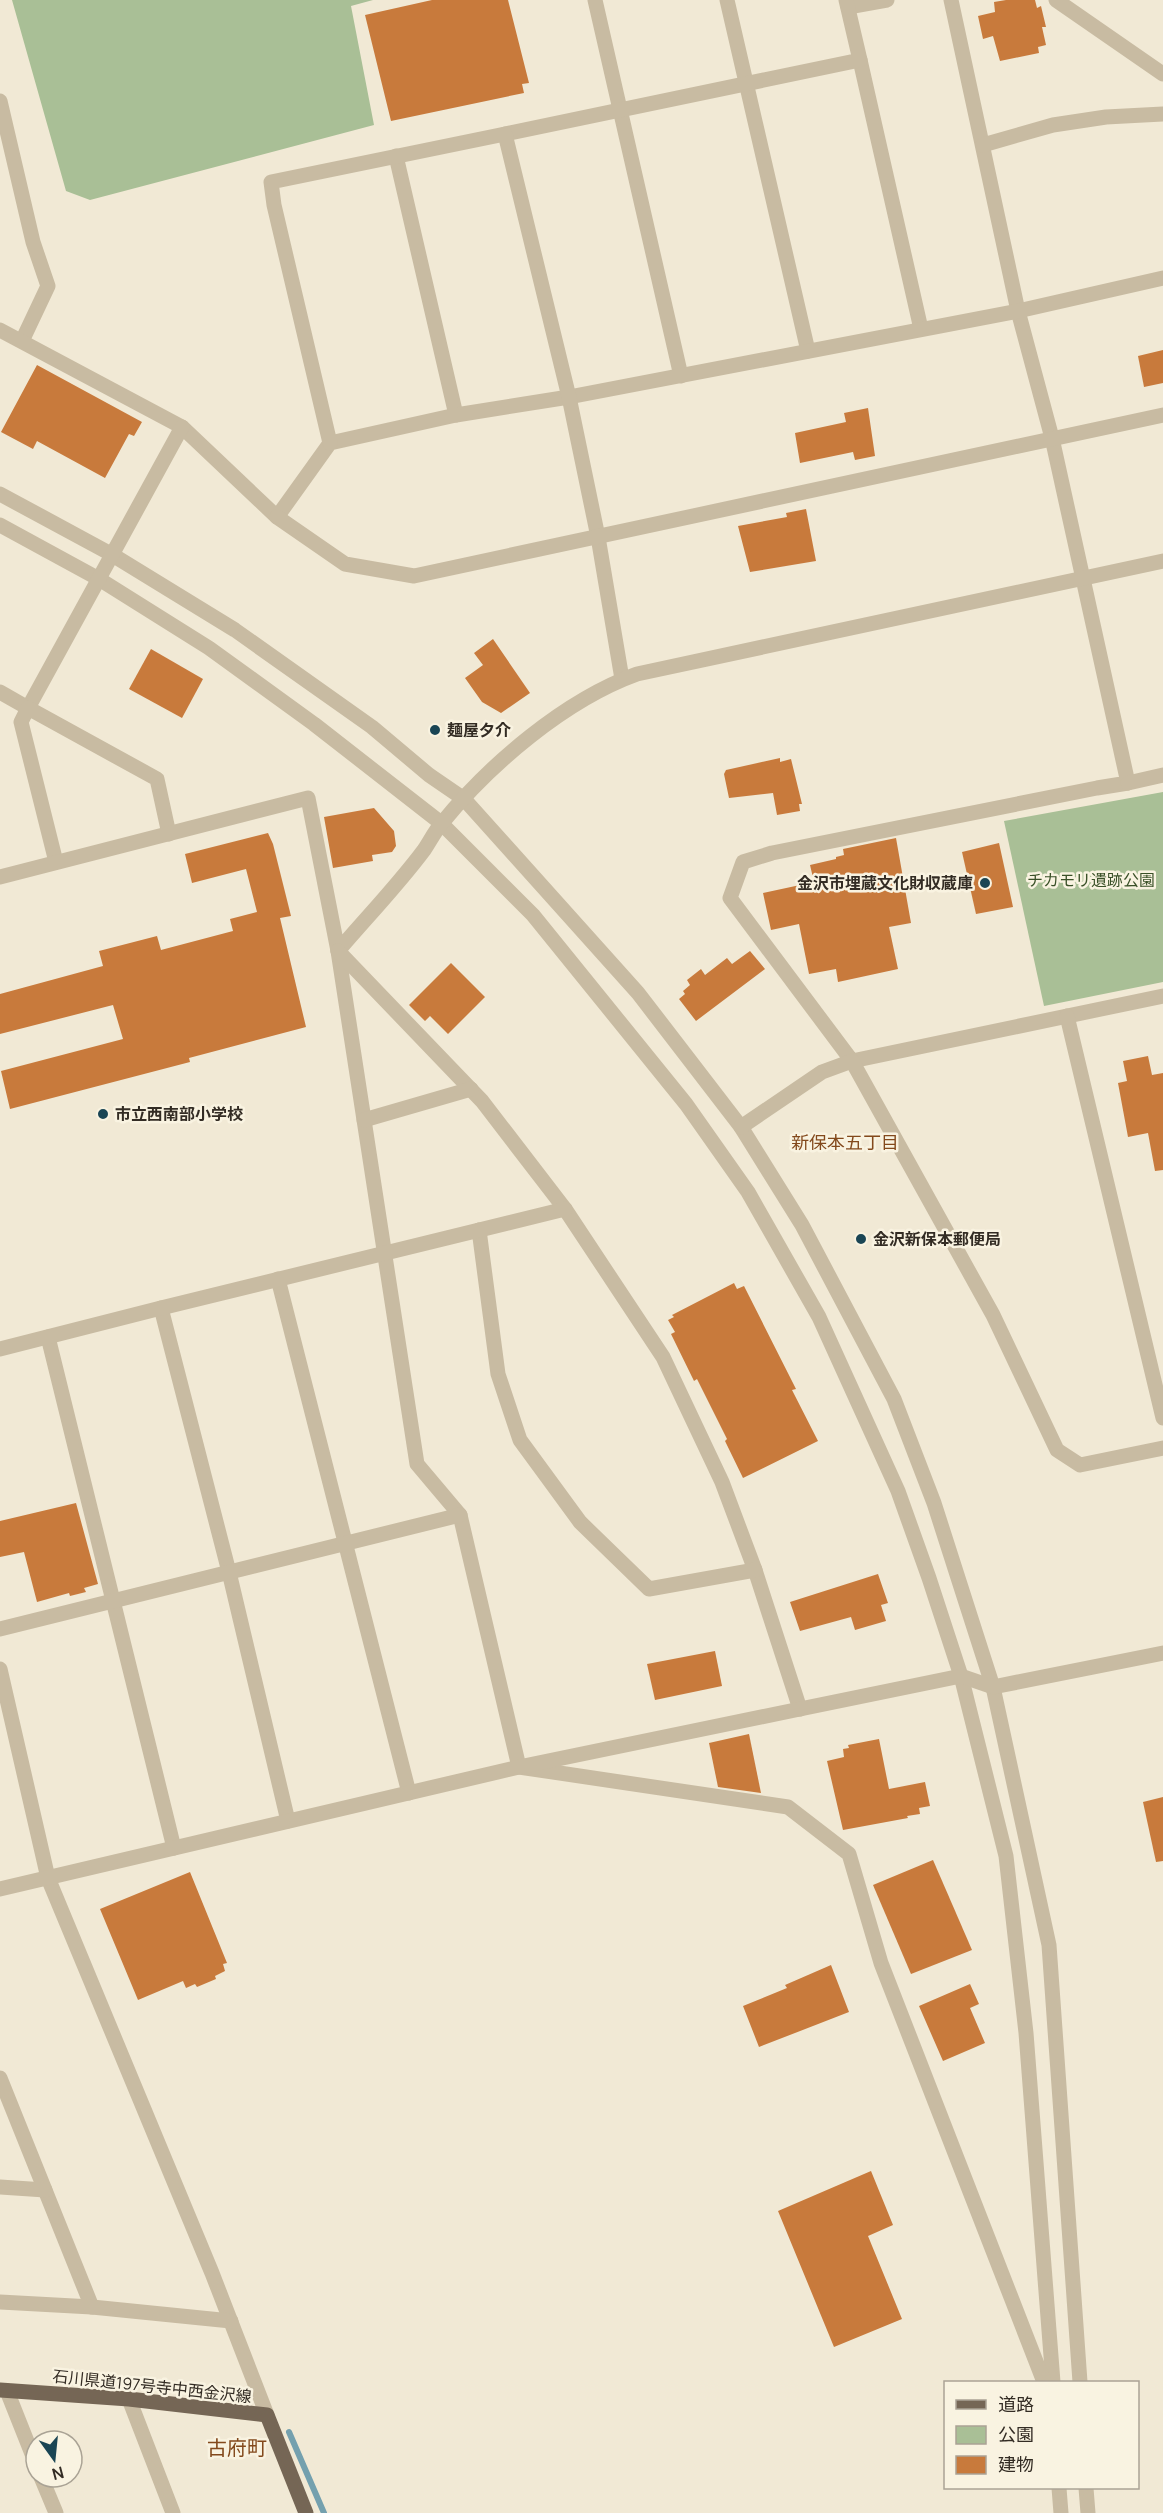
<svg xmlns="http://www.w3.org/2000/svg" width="1163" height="2513" viewBox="0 0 1163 2513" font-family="Manrope,'Noto Sans JP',sans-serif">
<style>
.green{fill:#a9bf96}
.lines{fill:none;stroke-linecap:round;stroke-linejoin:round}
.stream{stroke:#74a0ae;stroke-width:6}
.building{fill:#c87a3c}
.minor{stroke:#c8bba2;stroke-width:15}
.major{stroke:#756655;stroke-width:15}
.poi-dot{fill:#1a4554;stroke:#f9f3e1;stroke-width:2}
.labels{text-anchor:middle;stroke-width:5;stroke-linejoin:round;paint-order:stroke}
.poi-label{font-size:16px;font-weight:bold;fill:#332c24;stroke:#f9f3e1;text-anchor:start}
.park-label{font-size:16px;fill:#3a5128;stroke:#f9f3e1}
.street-label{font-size:16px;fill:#332c24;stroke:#f9f3e1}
.neighbourhood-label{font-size:18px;fill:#83491c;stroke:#f9f3e1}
.quarter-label{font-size:20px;fill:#83491c;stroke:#f9f3e1}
</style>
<rect width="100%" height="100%" fill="#f1e9d5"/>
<!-- green -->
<g class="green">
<path d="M12,0H373L351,6L374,125L90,200L66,191Z"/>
<path d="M1163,792V982L1044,1006L1004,821Z"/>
</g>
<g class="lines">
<!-- stream -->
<path class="stream" d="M289,2432L324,2513"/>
</g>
<!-- building -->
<g class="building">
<path d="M432,0H508L529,83L522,84L524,93L391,121L365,15Z"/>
<path d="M1006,0H1035L1037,8L1041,6L1046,27H1042L1046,45L1038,47L1039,53L1000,61L993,36L983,39L978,16L995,12L994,2Z"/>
<path d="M1163,350V383L1144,387L1138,356Z"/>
<path d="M37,365L142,422L134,436L129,434L105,478L37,441L33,449L1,432Z"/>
<path d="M868,408L875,456L855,460L853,452L800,463L795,433L846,422L844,413Z"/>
<path d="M806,509L816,561L750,572L738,526L787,517L786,513Z"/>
<path d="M493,639L530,693L501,713L482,702L465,678L483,665L474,653Z"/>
<path d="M151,649L203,679L182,718L129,689Z"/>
<path d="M780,758V762L791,759L802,804H799L800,811L777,815L773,793L729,798L724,774L726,770Z"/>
<path d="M374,808L394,831L396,846L392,852L372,855L373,861L333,868L324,817Z"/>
<path d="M268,833L273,844L291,916L280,918L306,1027L189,1058L190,1062L10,1109L1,1071L123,1039L113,1005L0,1034V994L103,966L99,951L157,936L161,950L233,931L230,919L257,912L246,869L192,883L185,854Z"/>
<path d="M896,838L911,923L889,927L898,969L838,982L836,969L809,974L799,924L771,930L763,893L814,882L810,865L836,859V857L844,855L843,849Z"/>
<path d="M999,843L1013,907L976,914L962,852Z"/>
<path d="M750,951L765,969L696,1021L679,999L685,994L683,991L690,985L687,980L701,969L705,975L727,958L732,964Z"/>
<path d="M451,963L485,997L448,1034L430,1016L425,1021L409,1005Z"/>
<path d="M1148,1056L1152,1075L1163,1073V1170L1155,1171L1148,1133L1128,1137L1118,1083L1127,1081L1123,1061Z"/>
<path d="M734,1283L737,1289L744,1286L796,1389L792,1390L818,1441L743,1478L725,1441L727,1439L697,1379L694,1381L671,1334L675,1332L668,1320L674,1317L672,1315Z"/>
<path d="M76,1503L98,1584L84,1588L86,1592L70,1596L69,1593L37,1602L24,1552L0,1557V1521Z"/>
<path d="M878,1574L888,1603L881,1605L886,1621L855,1630L851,1617L800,1631L790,1602Z"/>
<path d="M715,1651L722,1686L655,1700L647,1664Z"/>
<path d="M749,1734L761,1793L718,1787L709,1743Z"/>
<path d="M879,1739L889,1789L925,1782L930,1806L919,1808L920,1814L907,1816L908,1818L843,1830L827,1761L844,1757L843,1749L849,1748L848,1745Z"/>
<path d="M1163,1797V1861L1156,1862L1143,1802Z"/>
<path d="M933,1860L972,1950L911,1974L873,1885Z"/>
<path d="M190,1872L227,1963L223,1964L225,1971L215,1976L216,1979L197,1987L195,1984L186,1988L183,1981L138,2000L100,1909Z"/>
<path d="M831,1965L849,2012L759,2047L743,2006L787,1988L785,1985Z"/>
<path d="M970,1984L979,2004L970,2008L985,2043L943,2061L919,2006Z"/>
<path d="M871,2171L893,2225L868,2236L902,2319L834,2347L778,2211Z"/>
</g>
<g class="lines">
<!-- minor -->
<g class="minor">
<path d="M595,0L681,376"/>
<path d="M727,0L808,351"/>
<path d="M951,0L1018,311L1052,438L1128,783L1097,788L772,853L743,862L730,898L852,1061L1163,996"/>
<path d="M1056,0L1163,74"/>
<path d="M848,7L887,0"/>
<path d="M860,60L921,329"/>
<path d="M0,101L33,242L48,286L22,341"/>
<path d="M505,134L860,60L846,0"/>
<path d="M983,145L1053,125L1106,117L1163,114"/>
<path d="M396,156L456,415"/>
<path d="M0,330L182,427L277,517L330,443L456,415L569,397L1018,311L1163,278"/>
<path d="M330,443L274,205L271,182L505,134L569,397L598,537L622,679"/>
<path d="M0,494L111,554L235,630L372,727L429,775L464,799L638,993L741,1127L802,1225L894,1399L934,1503L993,1687L1049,1945L1080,2382"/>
<path d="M277,517L345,564L414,576L1163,415"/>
<path d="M0,525L99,579L209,648L314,724L441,823L533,915L686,1104L748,1192L819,1317L898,1491L929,1578L961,1676L1006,1856L1026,2033L1053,2382"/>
<path d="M0,692L28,708L182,427"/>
<path d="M1128,783L1163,775"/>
<path d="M56,862L21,722L28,708L157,779L169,834"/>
<path d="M0,877L308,798L338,951C366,918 398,885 424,850C430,841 435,831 442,823C490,764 565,700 637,674L1163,561"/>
<path d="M338,951L417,1464L460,1515L519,1767L788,1807L849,1854L881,1963L1044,2382"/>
<path d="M338,951L482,1101L565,1209L663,1357L722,1482L755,1570L800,1709"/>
<path d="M1067,1016L1163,1418"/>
<path d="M364,1120L471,1089"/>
<path d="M741,1127L822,1072L852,1061L993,1315L1057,1450L1080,1465L1163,1448"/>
<path d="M479,1230L498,1374L520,1440L580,1522L649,1589L755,1570"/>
<path d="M278,1279L409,1793"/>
<path d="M161,1308L229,1572L288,1821"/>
<path d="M48,1337L174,1848"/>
<path d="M0,1349L161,1308L565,1209"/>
<path d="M0,1629L460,1515"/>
<path d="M0,1669L48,1878L212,2273L267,2415"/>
<path d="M0,1889L519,1767L800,1709L961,1676L993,1687L1163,1653"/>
<path d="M0,2078L92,2307"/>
<path d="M0,2187L45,2190"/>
<path d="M0,2302L92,2307L231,2321"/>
<path d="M7,2391L36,2464"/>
<path d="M129,2399L173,2513"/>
<path d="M41,2477L56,2513"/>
<path d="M1059,2488L1061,2513"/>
<path d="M1086,2488L1088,2513"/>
</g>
<!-- major -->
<path class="major" d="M0,2390L129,2399L267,2415L306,2513"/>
</g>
<!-- markers -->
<g class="poi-dot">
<circle cx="435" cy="730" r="6"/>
<circle cx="985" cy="883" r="6"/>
<circle cx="103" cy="1114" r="6"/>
<circle cx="861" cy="1239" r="6"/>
</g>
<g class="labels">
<!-- poi labels -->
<g class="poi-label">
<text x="447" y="736">麺屋夕介</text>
<text x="973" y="889" text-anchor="end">金沢市埋蔵文化財収蔵庫</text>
<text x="115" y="1120">市立西南部小学校</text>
<text x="873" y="1245">金沢新保本郵便局</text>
</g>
<!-- park labels -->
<g class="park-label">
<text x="1091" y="886">チカモリ遺跡公園</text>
</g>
<!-- street labels -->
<g class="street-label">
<text transform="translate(152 2386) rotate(6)" y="6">石川県道197号寺中西金沢線</text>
</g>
<!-- neighbourhood labels -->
<g class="neighbourhood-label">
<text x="845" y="1149">新保本五丁目</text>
</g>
<!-- quarter labels -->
<g class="quarter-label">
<text x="237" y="2455">古府町</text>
</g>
</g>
<!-- legend -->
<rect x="944" y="2381" width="195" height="108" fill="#f9f3e1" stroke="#aaa395" stroke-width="1.5"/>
<rect x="956" y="2400" width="30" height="9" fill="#756655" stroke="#aaa395" stroke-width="1.5"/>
<text x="998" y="2411" font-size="18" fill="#332c24">道路</text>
<rect x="956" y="2426" width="30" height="18" fill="#a9bf96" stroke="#aaa395" stroke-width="1.5"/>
<text x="998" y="2441" font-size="18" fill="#332c24">公園</text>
<rect x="956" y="2456" width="30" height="18" fill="#c87a3c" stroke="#aaa395" stroke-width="1.5"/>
<text x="998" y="2471" font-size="18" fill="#332c24">建物</text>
<!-- north arrow -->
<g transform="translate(54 2459) rotate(165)"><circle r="28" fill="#f9f3e1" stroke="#aaa395" stroke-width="1.5"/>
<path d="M0-4.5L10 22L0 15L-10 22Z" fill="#1a4554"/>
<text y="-9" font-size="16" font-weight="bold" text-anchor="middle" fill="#332c24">N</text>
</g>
</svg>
